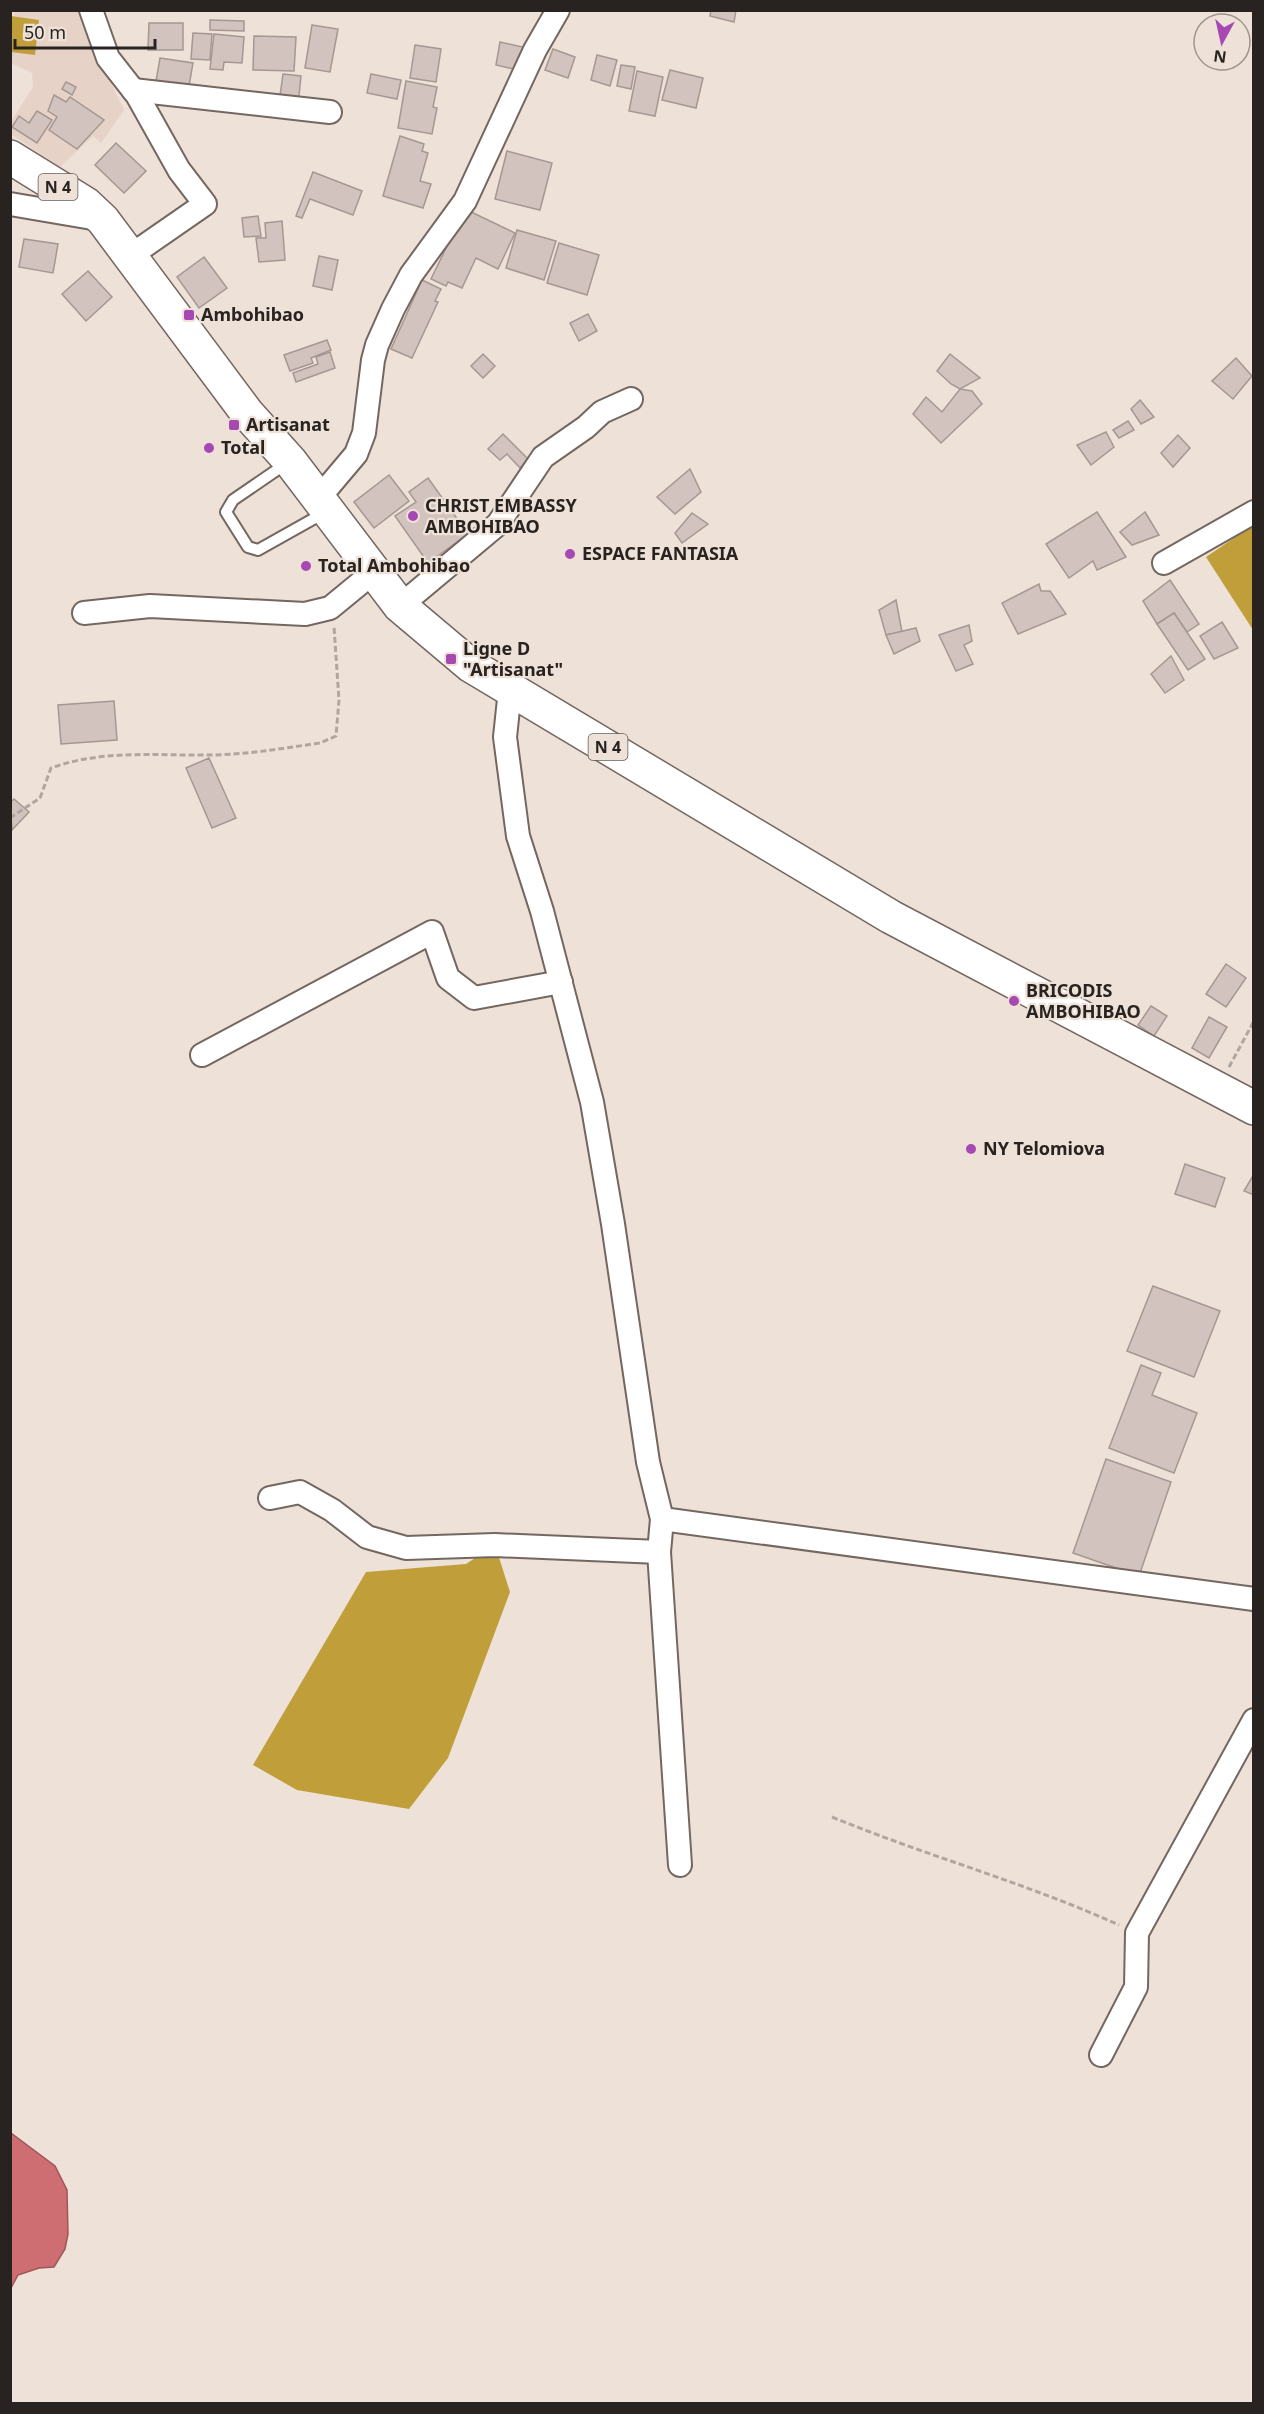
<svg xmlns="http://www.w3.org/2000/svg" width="1264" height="2414" viewBox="0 0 1264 2414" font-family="'Noto Sans',sans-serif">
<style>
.built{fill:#e7d2c7}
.forest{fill:#c09f3a}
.water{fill:#ce6d72;stroke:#9c5759;stroke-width:1.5}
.building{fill:#d3c3bf;stroke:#a59792;stroke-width:1.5}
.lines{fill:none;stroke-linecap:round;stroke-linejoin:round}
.service-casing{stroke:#736760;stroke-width:14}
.minor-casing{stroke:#736760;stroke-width:26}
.primary-casing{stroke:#736760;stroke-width:36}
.path{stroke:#b1a69f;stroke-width:3;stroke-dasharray:6 3;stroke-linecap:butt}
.service{stroke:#fff;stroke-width:10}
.minor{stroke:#fff;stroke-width:22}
.primary{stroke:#fff;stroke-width:33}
.poi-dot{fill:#a649b3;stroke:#eee1d8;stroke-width:2}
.labels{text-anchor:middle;stroke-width:4.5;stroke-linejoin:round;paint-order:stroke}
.shield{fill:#eee1d8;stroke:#635c57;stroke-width:1.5}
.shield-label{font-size:16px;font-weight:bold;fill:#282320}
.poi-label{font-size:18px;font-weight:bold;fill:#282320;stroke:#eee1d8;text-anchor:start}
</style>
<rect width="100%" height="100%" fill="#eee1d8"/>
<!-- built -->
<path class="built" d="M14,11H77L124,110L101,143L93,136L60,167L11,134L10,123L33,87L32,73L11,63Z"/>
<!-- forest -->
<g class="forest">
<path d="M11,16L39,20L35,55L11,52Z"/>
<path d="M1253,525V630L1206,557Z"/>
<path d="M495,1545L510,1592L448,1758L409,1809L297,1790L253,1765L366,1572L466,1564Z"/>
</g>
<!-- water -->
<path class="water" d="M11,2133L55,2166L67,2190L68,2234L65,2249L54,2267L39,2268L18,2275L11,2288Z"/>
<!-- building -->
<g class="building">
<path d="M711,10H736L734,22L710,16Z"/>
<path d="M210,20L244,21V31L210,30Z"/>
<path d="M149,23H183V50H148Z"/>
<path d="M312,25L338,29L330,72L305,68Z"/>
<path d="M193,33L212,34L210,60L191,59Z"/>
<path d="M214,34L244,37L242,63L224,62L223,70L210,69Z"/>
<path d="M254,36L296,37L294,71L253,70Z"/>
<path d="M500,42L527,48L522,71L496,65Z"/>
<path d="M415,45L441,49L436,82L410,78Z"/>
<path d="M553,49L575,57L568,78L545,70Z"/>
<path d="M597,55L617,60L610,86L591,80Z"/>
<path d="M160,58L193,63L188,92L155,87Z"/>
<path d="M621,65L635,67L631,89L617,86Z"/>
<path d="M670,70L703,78L696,108L662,100Z"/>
<path d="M637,71L663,77L655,116L629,111Z"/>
<path d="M283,74L301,76L298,105L279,103Z"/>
<path d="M371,74L401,80L397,99L367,93Z"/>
<path d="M406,81L437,87L433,107L437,108L432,134L398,128Z"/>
<path d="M66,82L76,87L72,95L62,89Z"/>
<path d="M54,95L66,102L70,97L104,120L77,149L49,130L57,117L48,111Z"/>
<path d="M37,111L52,120L37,143L12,127L19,116L29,123Z"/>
<path d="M400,136L424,144L422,151L428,153L420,181L431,184L423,208L383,196Z"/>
<path d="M116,143L146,171L124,193L95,165Z"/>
<path d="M507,151L552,163L540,210L495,199Z"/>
<path d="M313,172L362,191L353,215L310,199L302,218L296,216Z"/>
<path d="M465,209L515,233L498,269L476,258L462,288L448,282L446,286L431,279Z"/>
<path d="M258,216L261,236L244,237L242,218Z"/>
<path d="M282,221L285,260L259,262L256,238H266L265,223Z"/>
<path d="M517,230L556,241L544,280L506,268Z"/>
<path d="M24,239L58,244L53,273L19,267Z"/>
<path d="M559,243L599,255L587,295L547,283Z"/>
<path d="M319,256L338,260L332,290L313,286Z"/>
<path d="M204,257L227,288L199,308L177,277Z"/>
<path d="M88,271L112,297L86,321L62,294Z"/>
<path d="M422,280L441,289L435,301L438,302L412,358L391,349Z"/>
<path d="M588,314L597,331L579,341L570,323Z"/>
<path d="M327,340L331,350L311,358L313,363L290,371L284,355Z"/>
<path d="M330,352L335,368L296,382L293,373L318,364L316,357Z"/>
<path d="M483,354L495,366L483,378L471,366Z"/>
<path d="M950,354L980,378L960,389L951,384L937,371Z"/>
<path d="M1236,358L1252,376L1233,399L1212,381Z"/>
<path d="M960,389L972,391L982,404L941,443L913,414L926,397L942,412Z"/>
<path d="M1140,400L1154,417L1141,424L1131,409Z"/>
<path d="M1128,421L1134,430L1119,438L1113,430Z"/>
<path d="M1106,432L1114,447L1091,465L1077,445Z"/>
<path d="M503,434L528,459L520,468L507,454L500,460L488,449Z"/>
<path d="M1178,435L1190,448L1173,467L1161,453Z"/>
<path d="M690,469L701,492L675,514L657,497Z"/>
<path d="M389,475L409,501L374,528L354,502Z"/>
<path d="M428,478L468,534L428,563L395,516L416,502L409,492Z"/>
<path d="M1097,512L1126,557L1097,570L1093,561L1069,578L1046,544Z"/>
<path d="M1145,512L1159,535L1132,545L1120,532Z"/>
<path d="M692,513L708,524L682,543L675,533Z"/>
<path d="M1170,580L1199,624L1187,632L1174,613L1157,624L1143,601Z"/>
<path d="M1039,584L1041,591H1050L1066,614L1018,634L1002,603Z"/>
<path d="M896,600L902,632L886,635L879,610Z"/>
<path d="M1174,613L1205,659L1188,670L1157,624Z"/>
<path d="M1222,622L1238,648L1214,659L1200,636Z"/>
<path d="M969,625L972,641L964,645L973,664L956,671L939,635Z"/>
<path d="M916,628L920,641L894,654L886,635Z"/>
<path d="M1171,656L1184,680L1165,693L1151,674Z"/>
<path d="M114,701L117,740L61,744L58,705Z"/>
<path d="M209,758L236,818L212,828L186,768Z"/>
<path d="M14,799L29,812L12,830L10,803Z"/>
<path d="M1226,964L1246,978L1226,1007L1206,994Z"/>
<path d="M1151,1006L1167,1016L1154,1036L1138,1025Z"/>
<path d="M1209,1017L1227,1027L1209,1058L1192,1048Z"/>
<path d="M1185,1164L1225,1178L1215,1207L1175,1194Z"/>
<path d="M1254,1174V1195L1244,1191Z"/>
<path d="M1153,1286L1220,1311L1194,1377L1127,1351Z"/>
<path d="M1141,1365L1161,1373L1152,1395L1197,1413L1174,1473L1109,1448Z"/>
<path d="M1106,1459L1171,1482L1139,1576L1073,1553Z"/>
</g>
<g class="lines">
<!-- service casing -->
<g class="service-casing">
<path id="service" d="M287,463L233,500L226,512L248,547L258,550L324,513"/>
</g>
<!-- minor casing -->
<g class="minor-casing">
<g id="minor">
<path d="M91,10L108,58L137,95L179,170L205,204L130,256"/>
<path d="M133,90L330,112"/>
<path d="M10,204L98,219"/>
<path d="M318,499L356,454L364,433L373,360L377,345L393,309L411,275L465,201L535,50L558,10"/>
<path d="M1164,563L1254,512"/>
<path d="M400,606L498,524L543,457L586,427L602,412L631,399"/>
<path d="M84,613L150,606L305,614L330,608L375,571"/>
<path d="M510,690L505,737L518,836L542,911L592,1102L613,1224L648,1462L662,1519L659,1552L680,1865"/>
<path d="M202,1055L432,932L448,978L474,998L561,982"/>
<path d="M270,1498L300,1492L332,1510L367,1537L406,1548L495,1545L659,1552"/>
<path d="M662,1519L1254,1599"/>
<path d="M1101,2055L1136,1987L1137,1933L1254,1720"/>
</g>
</g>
<!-- primary casing -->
<g class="primary-casing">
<path id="primary" d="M10,157L86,204L103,220L247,413L290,461L400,606L470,665L891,917L1254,1108"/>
</g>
<!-- path -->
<g class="path">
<path d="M10,818L40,798L51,768C103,749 159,756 215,755C250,754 285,748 320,743L336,736L339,700L334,627"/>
<path d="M1229,1067L1254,1021"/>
<path d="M832,1817C927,1856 1026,1883 1119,1925"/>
</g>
<!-- service -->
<use href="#service" class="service"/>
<!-- minor -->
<use href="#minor" class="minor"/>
<!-- primary -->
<use href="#primary" class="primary"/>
</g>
<!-- markers -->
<g class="poi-dot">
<rect x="183" y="309" width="12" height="12" rx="3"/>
<rect x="228" y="419" width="12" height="12" rx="3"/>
<circle cx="209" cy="448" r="6"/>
<circle cx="413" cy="516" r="6"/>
<circle cx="570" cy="554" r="6"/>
<circle cx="306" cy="566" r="6"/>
<rect x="445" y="653" width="12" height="12" rx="3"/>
<circle cx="1014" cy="1001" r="6"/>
<circle cx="971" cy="1149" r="6"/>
</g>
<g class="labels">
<!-- shield labels -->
<g class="shield">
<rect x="38.5" y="174" width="39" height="26" rx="4.5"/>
<rect x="588.5" y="734" width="39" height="26" rx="4.5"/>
</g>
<g class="shield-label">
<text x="58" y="193">N 4</text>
<text x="608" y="753">N 4</text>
</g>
<!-- poi labels -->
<g class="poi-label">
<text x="201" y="321">Ambohibao</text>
<text x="246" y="431">Artisanat</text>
<text x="221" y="454">Total</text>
<text x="425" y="512">CHRIST EMBASSY<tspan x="425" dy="21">AMBOHIBAO</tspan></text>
<text x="582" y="560">ESPACE FANTASIA</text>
<text x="318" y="572">Total Ambohibao</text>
<text x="463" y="655">Ligne D<tspan x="463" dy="21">"Artisanat"</tspan></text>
<text x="1026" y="997">BRICODIS<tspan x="1026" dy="21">AMBOHIBAO</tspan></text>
<text x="983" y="1155">NY Telomiova</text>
</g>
</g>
<!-- border -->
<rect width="1264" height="2414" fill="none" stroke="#282320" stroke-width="24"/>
<!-- north arrow -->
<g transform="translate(1222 42) rotate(188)"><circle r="28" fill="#eee1d8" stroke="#9f958e" stroke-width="1.5"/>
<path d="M0-4.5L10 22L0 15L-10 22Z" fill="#a649b3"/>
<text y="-9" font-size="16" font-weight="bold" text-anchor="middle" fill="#282320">N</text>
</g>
<!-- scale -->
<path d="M15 39v9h140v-9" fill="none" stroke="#282320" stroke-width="3"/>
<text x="24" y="39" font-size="18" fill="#282320" stroke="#eee1d8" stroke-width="4.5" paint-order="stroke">50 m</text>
</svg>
